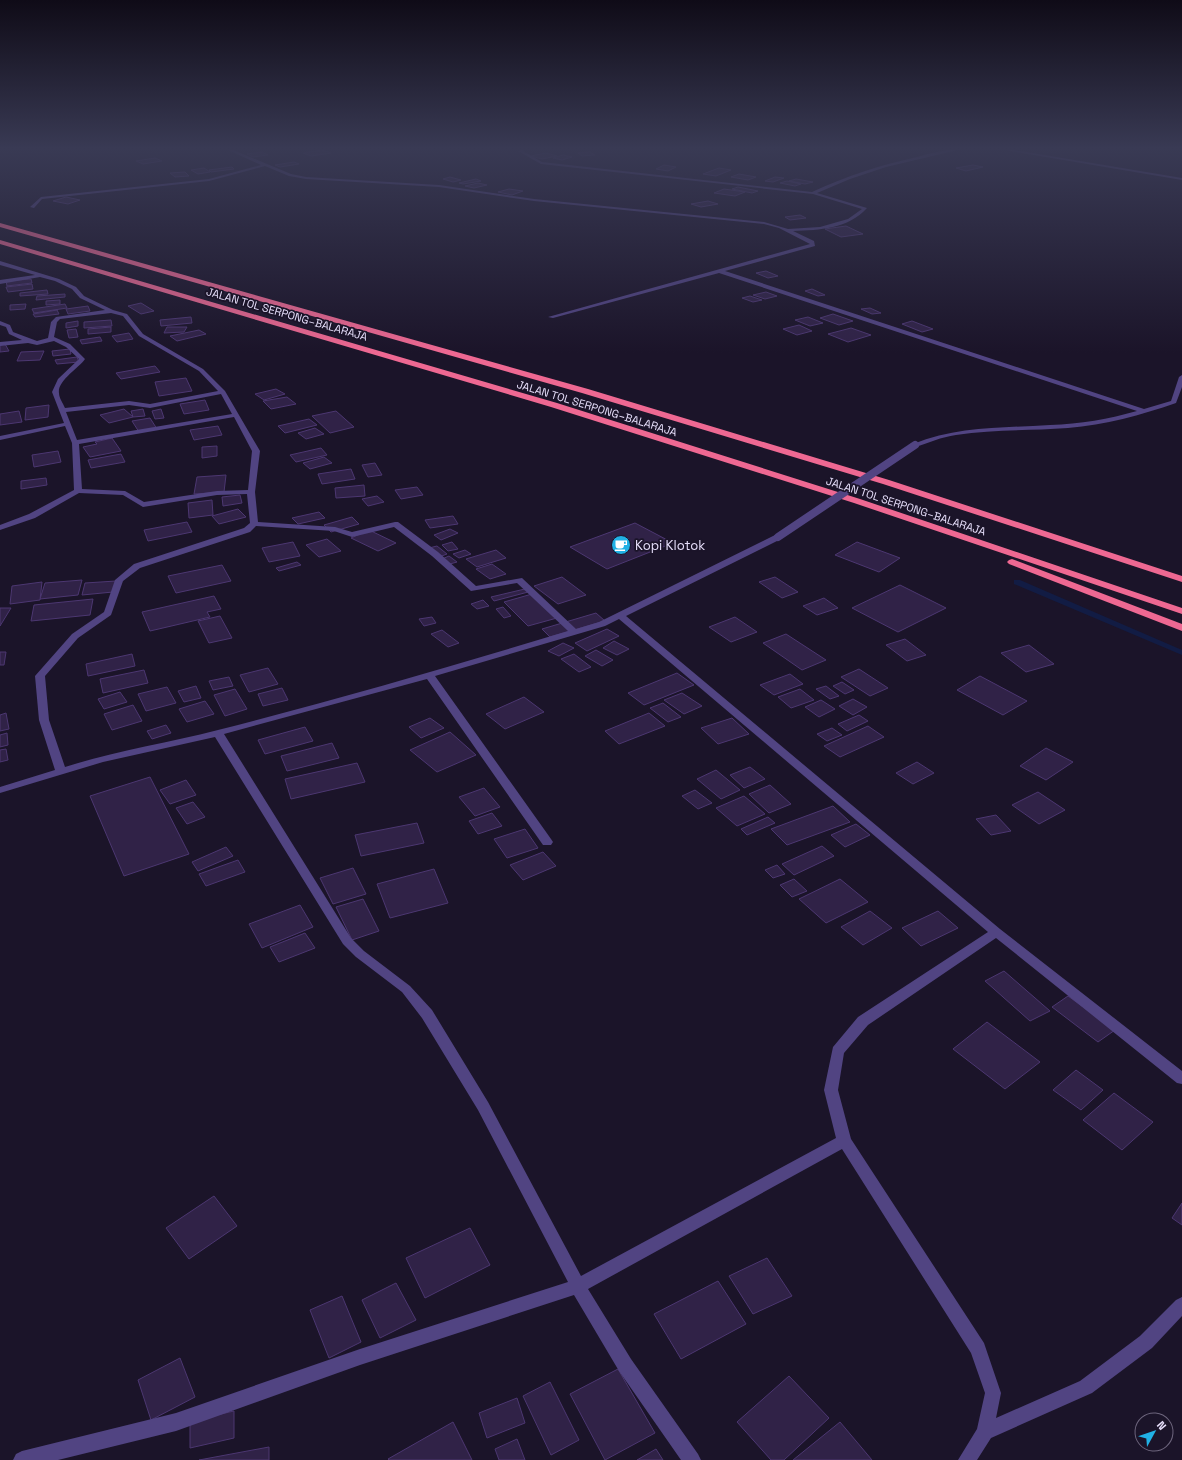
<svg xmlns="http://www.w3.org/2000/svg" width="1182" height="1460" viewBox="0 0 1182 1460" font-family="'Space Grotesk',sans-serif">
<style>
.lines{fill:none;stroke-linecap:round;stroke-linejoin:round}
.stream{fill:#121c44;fill-rule:evenodd}
.building{fill:#302247;stroke:#4c3771}
.minor{fill:#514482;fill-rule:evenodd}
.highway{fill:#ee6892;fill-rule:evenodd}
.minor-bridge{stroke:#514482;stroke-width:8}
.labels{text-anchor:middle;stroke-width:3.5;stroke-linejoin:round;paint-order:stroke}
.far-street-label{font-size:11px;fill:#e7dffb;stroke:#1b1429}
.poi-label{font-size:13px;fill:#e7dffb;stroke:#1b1429;text-anchor:start}
</style>
<rect width="100%" height="100%" fill="#1b1429"/>
<g class="lines">
<!-- stream -->
<path class="stream" d="M1014,580H1020L1182,650V655L1014,584Z"/>
</g>
<!-- building -->
<g class="building">
<path d="M322,150L331,153L311,156L303,153Z"/>
<path d="M262,152L268,155L253,157L247,154Z"/>
<path d="M590,152L595,155L582,156L578,153Z"/>
<path d="M546,153L557,156L542,159L531,156Z"/>
<path d="M563,155L572,157L562,160L553,158Z"/>
<path d="M155,158L162,161L143,164L136,161Z"/>
<path d="M294,162L299,164L280,167L275,165Z"/>
<path d="M664,165L676,167L668,171L656,169Z"/>
<path d="M973,165L983,167L966,171L956,168Z"/>
<path d="M232,167L234,169L211,172L209,170Z"/>
<path d="M204,168L210,172L198,174L191,170Z"/>
<path d="M719,168L731,170L716,176L703,174Z"/>
<path d="M185,172L189,176L175,177L170,173Z"/>
<path d="M739,174L756,177L748,180L731,177Z"/>
<path d="M450,177L461,180L453,182L443,179Z"/>
<path d="M775,177L784,178L773,182L765,181Z"/>
<path d="M476,179L481,181L463,184L459,183Z"/>
<path d="M796,179L813,182L805,184L789,181Z"/>
<path d="M787,181L801,184L795,186L780,183Z"/>
<path d="M478,183L487,185L474,188L465,186Z"/>
<path d="M738,187L758,191L752,193L732,189Z"/>
<path d="M509,189L523,191L512,195L498,192Z"/>
<path d="M724,189L745,192L735,196L714,193Z"/>
<path d="M66,197L80,200L68,204L53,201Z"/>
<path d="M708,201L718,204L701,207L691,204Z"/>
<path d="M800,215L806,218L790,220L785,217Z"/>
<path d="M846,226L863,234L841,237L825,229Z"/>
<path d="M766,271L778,276L768,278L756,273Z"/>
<path d="M31,279L32,283L7,286L6,281Z"/>
<path d="M32,284L33,289L8,292L6,287Z"/>
<path d="M812,289L825,295L818,296L805,291Z"/>
<path d="M47,290L48,294L20,296V293Z"/>
<path d="M766,292L777,296L765,299L753,295Z"/>
<path d="M65,294V297L36,300L37,296Z"/>
<path d="M750,296L762,300L753,302L742,298Z"/>
<path d="M60,300V304L46,305V301Z"/>
<path d="M141,303L154,311L141,314L128,306Z"/>
<path d="M26,304L25,309L10,310V305Z"/>
<path d="M65,304L67,308L34,313L32,309Z"/>
<path d="M88,306L90,311L68,314L66,309Z"/>
<path d="M870,308L881,313L872,314L861,309Z"/>
<path d="M57,310L59,314L35,317L33,314Z"/>
<path d="M833,314L853,321L839,325L820,318Z"/>
<path d="M191,317L192,323L161,326L160,320Z"/>
<path d="M808,317L823,323L810,326L795,320Z"/>
<path d="M111,320L112,326L84,328V322Z"/>
<path d="M78,321V326L66,328V323Z"/>
<path d="M912,321L933,329L922,332L902,324Z"/>
<path d="M799,325L812,331L797,335L783,329Z"/>
<path d="M111,327V332L88,334V329Z"/>
<path d="M167,327H187L184,332L164,333Z"/>
<path d="M851,328L871,335L848,342L828,334Z"/>
<path d="M76,329L78,337L69,338L67,330Z"/>
<path d="M199,330L206,334L177,341L170,336Z"/>
<path d="M129,333L133,339L117,342L112,336Z"/>
<path d="M100,337L102,341L82,344L80,340Z"/>
<path d="M5,344L9,351L0,352V345Z"/>
<path d="M70,349L71,354L53,356L52,351Z"/>
<path d="M44,351L40,360L17,361L21,352Z"/>
<path d="M77,357L79,362L57,364L55,360Z"/>
<path d="M155,366L160,372L121,379L116,373Z"/>
<path d="M186,378L192,391L159,396L155,382Z"/>
<path d="M276,389L285,394L264,400L255,394Z"/>
<path d="M287,397L296,404L271,409L263,401Z"/>
<path d="M205,400L209,410L184,414L180,404Z"/>
<path d="M49,405L48,417L25,420L26,408Z"/>
<path d="M124,409L133,417L109,423L100,415Z"/>
<path d="M143,409L145,416L133,417L131,411Z"/>
<path d="M161,409L164,418L155,419L152,411Z"/>
<path d="M19,411L22,422L0,425V414Z"/>
<path d="M336,411L354,427L330,433L312,416Z"/>
<path d="M150,418L157,429L139,432L132,421Z"/>
<path d="M309,419L317,425L285,433L278,426Z"/>
<path d="M218,426L222,435L194,440L190,430Z"/>
<path d="M315,428L324,434L306,439L298,433Z"/>
<path d="M112,438L121,451L90,457L83,447L97,444L95,442Z"/>
<path d="M217,446V456L202,458V447Z"/>
<path d="M321,448L327,455L296,462L290,455Z"/>
<path d="M58,451L61,462L34,467L32,455Z"/>
<path d="M121,454L125,462L91,468L88,460Z"/>
<path d="M324,457L332,463L310,469L303,463Z"/>
<path d="M375,463L382,475L368,477L362,465Z"/>
<path d="M351,469L355,479L322,484L318,474Z"/>
<path d="M226,475L224,492L194,494L197,477Z"/>
<path d="M46,478L47,485L21,489V481Z"/>
<path d="M364,485L365,496L336,498L335,488Z"/>
<path d="M417,487L423,495L401,499L395,490Z"/>
<path d="M240,495L242,503L223,506L222,497Z"/>
<path d="M377,496L384,502L368,506L362,499Z"/>
<path d="M212,500L213,515L189,518L188,503Z"/>
<path d="M238,509L246,517L219,524L212,516Z"/>
<path d="M319,512L325,518L298,524L292,518Z"/>
<path d="M453,516L458,524L430,528L425,520Z"/>
<path d="M352,517L359,524L331,532L324,525Z"/>
<path d="M187,522L192,532L148,541L144,530Z"/>
<path d="M635,523L673,543L607,569L570,547Z"/>
<path d="M450,529L458,533L441,540L434,535Z"/>
<path d="M369,530L396,543L378,551L351,538Z"/>
<path d="M327,539L341,551L319,557L306,545Z"/>
<path d="M293,542L300,556L269,562L262,548Z"/>
<path d="M452,542L458,549L448,551L442,545Z"/>
<path d="M857,542L900,558L879,572L835,555Z"/>
<path d="M437,546L447,554L439,557L429,548Z"/>
<path d="M465,550L471,554L459,558L453,554Z"/>
<path d="M496,550L506,558L477,567L466,559Z"/>
<path d="M449,556L457,562L450,564L442,559Z"/>
<path d="M297,562L301,565L279,571L276,568Z"/>
<path d="M492,564L506,574L490,579L476,569Z"/>
<path d="M222,565L231,581L176,593L168,576Z"/>
<path d="M562,577L586,595L558,604L534,586Z"/>
<path d="M775,577L798,592L782,598L759,582Z"/>
<path d="M82,580L78,595L40,599L45,583Z"/>
<path d="M116,581L113,592L82,595L85,583Z"/>
<path d="M42,582L40,600L10,604L12,586Z"/>
<path d="M900,585L946,608L898,632L852,608Z"/>
<path d="M529,588L532,591L494,601L491,597Z"/>
<path d="M532,594L557,618L528,626L504,602Z"/>
<path d="M214,596L221,609L207,612L210,617L150,631L142,612Z"/>
<path d="M824,598L838,608L817,615L803,606Z"/>
<path d="M93,599L90,615L31,621L34,605Z"/>
<path d="M483,600L489,606L477,609L471,604Z"/>
<path d="M503,607L511,616L504,618L496,609Z"/>
<path d="M0,608H11L0,626Z"/>
<path d="M596,613L605,621L550,637L542,629Z"/>
<path d="M220,616L232,638L209,643L198,621Z"/>
<path d="M432,617L436,623L424,626L419,619Z"/>
<path d="M735,617L757,632L731,642L709,627Z"/>
<path d="M607,629L619,636L587,651L575,643Z"/>
<path d="M442,630L459,643L448,647L431,634Z"/>
<path d="M786,634L826,660L802,670L763,643Z"/>
<path d="M905,639L926,655L907,661L886,645Z"/>
<path d="M614,641L629,649L617,655L603,648Z"/>
<path d="M563,643L574,648L559,656L548,651Z"/>
<path d="M1029,645L1054,664L1026,672L1001,653Z"/>
<path d="M596,650L613,660L602,666L585,656Z"/>
<path d="M0,652H6L4,665H0Z"/>
<path d="M132,654L135,666L88,676L86,664Z"/>
<path d="M574,654L591,667L579,672L561,659Z"/>
<path d="M268,668L278,684L249,692L240,675Z"/>
<path d="M859,669L888,688L870,696L841,677Z"/>
<path d="M144,670L148,683L103,693L100,679Z"/>
<path d="M677,673L694,685L644,705L628,693Z"/>
<path d="M790,674L803,684L774,695L760,685Z"/>
<path d="M980,676L1027,701L1003,715L957,690Z"/>
<path d="M229,677L233,686L213,690L209,681Z"/>
<path d="M842,682L854,690L845,694L833,686Z"/>
<path d="M196,686L201,698L184,702L178,691Z"/>
<path d="M826,686L839,696L830,699L816,689Z"/>
<path d="M167,687L176,703L146,711L138,694Z"/>
<path d="M282,688L288,700L263,706L258,694Z"/>
<path d="M235,689L247,709L225,716L214,695Z"/>
<path d="M800,689L814,700L791,708L778,697Z"/>
<path d="M120,692L127,702L104,709L98,699Z"/>
<path d="M682,693L702,706L684,714L664,700Z"/>
<path d="M524,697L544,712L505,729L486,714Z"/>
<path d="M853,699L867,707L853,715L839,706Z"/>
<path d="M821,700L835,709L819,717L805,707Z"/>
<path d="M205,701L214,714L187,722L179,709Z"/>
<path d="M663,703L681,717L668,722L650,708Z"/>
<path d="M133,705L142,721L112,730L104,714Z"/>
<path d="M6,713L9,729L0,731V715Z"/>
<path d="M649,713L665,726L619,744L605,731Z"/>
<path d="M859,715L868,721L847,731L838,724Z"/>
<path d="M430,718L444,728L421,738L409,727Z"/>
<path d="M732,718L749,734L718,744L701,728Z"/>
<path d="M166,725L171,733L152,739L147,731Z"/>
<path d="M868,726L884,737L840,757L824,746Z"/>
<path d="M305,727L313,741L265,754L258,740Z"/>
<path d="M832,728L842,735L827,741L817,734Z"/>
<path d="M450,732L476,755L437,772L410,750Z"/>
<path d="M7,733L8,745L0,747V735Z"/>
<path d="M332,743L339,758L287,771L281,756Z"/>
<path d="M1046,748L1073,762L1046,780L1020,766Z"/>
<path d="M6,749L8,760L0,762V750Z"/>
<path d="M917,762L934,773L913,784L896,773Z"/>
<path d="M357,763L365,782L291,799L285,779Z"/>
<path d="M750,767L765,779L744,788L730,775Z"/>
<path d="M716,770L740,790L721,799L697,779Z"/>
<path d="M150,777L189,854L124,876L90,796Z"/>
<path d="M186,780L196,795L170,804L160,790Z"/>
<path d="M770,785L791,804L769,813L749,794Z"/>
<path d="M484,788L500,807L475,816L459,797Z"/>
<path d="M695,790L712,803L698,809L682,796Z"/>
<path d="M1038,792L1065,810L1039,824L1012,805Z"/>
<path d="M744,796L765,814L737,826L716,808Z"/>
<path d="M193,802L205,817L187,824L176,808Z"/>
<path d="M833,806L850,822L787,845L771,829Z"/>
<path d="M492,813L502,826L478,834L469,821Z"/>
<path d="M996,815L1011,831L991,835L976,819Z"/>
<path d="M768,817L775,823L747,835L741,829Z"/>
<path d="M417,823L424,843L361,856L355,835Z"/>
<path d="M856,824L870,835L845,847L831,835Z"/>
<path d="M525,829L538,848L507,858L494,839Z"/>
<path d="M822,846L834,856L794,875L782,864Z"/>
<path d="M226,847L233,856L198,871L192,862Z"/>
<path d="M543,852L556,866L523,880L510,865Z"/>
<path d="M238,860L245,872L206,886L199,874Z"/>
<path d="M777,865L785,874L773,878L765,870Z"/>
<path d="M353,868L366,894L333,904L320,878Z"/>
<path d="M434,869L448,903L390,918L377,884Z"/>
<path d="M794,879L807,891L792,897L780,885Z"/>
<path d="M840,879L868,902L826,923L799,899Z"/>
<path d="M363,899L379,931L352,940L336,907Z"/>
<path d="M300,905L313,927L262,948L249,924Z"/>
<path d="M870,911L892,928L863,945L841,927Z"/>
<path d="M938,911L958,928L921,946L902,928Z"/>
<path d="M305,933L315,948L279,962L270,947Z"/>
<path d="M1004,971L1050,1011L1030,1021L985,981Z"/>
<path d="M1068,996L1115,1030L1098,1042L1052,1007Z"/>
<path d="M987,1022L1040,1062L1005,1089L953,1049Z"/>
<path d="M1076,1070L1103,1090L1081,1110L1053,1090Z"/>
<path d="M1114,1093L1153,1122L1122,1150L1083,1120Z"/>
<path d="M214,1196L237,1226L189,1259L166,1228Z"/>
<path d="M1182,1203V1225L1172,1218Z"/>
<path d="M470,1228L490,1265L425,1298L406,1258Z"/>
<path d="M767,1258L792,1296L753,1314L729,1276Z"/>
<path d="M718,1281L746,1324L681,1359L654,1314Z"/>
<path d="M396,1283L416,1320L380,1338L362,1300Z"/>
<path d="M342,1296L361,1342L329,1358L310,1310Z"/>
<path d="M180,1358L195,1397L151,1420L138,1380Z"/>
<path d="M618,1369L655,1433L605,1460L570,1394Z"/>
<path d="M789,1376L829,1418L784,1460H771L737,1422Z"/>
<path d="M550,1382L579,1440L551,1455L523,1396Z"/>
<path d="M517,1398L525,1423L487,1438L479,1413Z"/>
<path d="M234,1411V1438L190,1448V1421Z"/>
<path d="M453,1422L472,1460H389L388,1459Z"/>
<path d="M840,1422L872,1460H793Z"/>
<path d="M517,1439L525,1460H499L495,1449Z"/>
<path d="M269,1447V1460H199Z"/>
<path d="M656,1449L663,1460H637Z"/>
</g>
<g class="lines">
<!-- minor -->
<g class="minor">
<path d="M226,149H231L291,174L306,177L439,185L534,199L764,222L788,229L820,227L848,219L862,209L813,194L541,164L518,151L526,149L523,151L542,162L812,192C846,176 881,165 917,157C931,153 947,149 962,149L886,167L850,179L817,193L867,208C848,229 820,230 793,231L814,241L815,246L725,271L1144,409L1171,401L1179,377L1182,375V387L1176,403C1141,415 1105,425 1068,428C1030,431 993,429 956,435C941,437 929,443 915,447L913,446V444C958,426 1003,428 1050,425C1080,424 1109,419 1137,411L719,273L553,318L548,317L810,244L779,228L764,224L534,201L439,187L306,179L289,176L265,166L209,181L42,199L34,208L30,207L41,197L209,179L261,165Z"/>
<path d="M999,149H1008L1182,178V180Z"/>
<path d="M0,261L59,279L76,287L84,296L113,310L127,314L143,334L203,369L225,391L260,451L255,492L258,522L335,527L352,532L395,522H398L438,552L476,586L522,578L576,629L599,622L775,535H781V539L626,616L1000,929L1182,1071V1084L1177,1083L996,938L868,1025L844,1053L838,1090L851,1139L984,1343L1001,1393L996,1418L1080,1381L1140,1336L1176,1300L1182,1297V1316L1152,1348L1092,1393L991,1438L977,1460H958L977,1429L985,1393L971,1353L842,1149L588,1289L631,1359L698,1454L701,1460H681L619,1371L574,1295L360,1365L176,1431L58,1460H13L16,1454L22,1451L176,1413L360,1349L568,1282L478,1110L422,1018L402,992L356,957L343,944L215,737L103,762L0,793V787L55,770L39,720L35,676L72,634L104,612L115,580L134,564L244,528L250,523L247,494L217,495L143,507L123,495L79,493L35,518L0,530V525L29,514L74,490L72,443L65,426L0,440V436L64,423L52,392L58,379L79,359L66,347L54,341L37,345L28,343L0,346V342L22,340L9,334L6,327L0,325V321L10,325L13,332L37,341L48,338L51,322L56,317L105,310L80,298L72,289L55,281L40,277L0,284V280L35,275L0,265ZM111,313L123,316L139,336L199,371L218,391L150,404L129,401L65,408C63,403 59,398 59,393C57,381 79,368 85,359L70,344L54,337L57,322L60,319ZM221,394L232,414L77,440L66,412L129,405L150,408ZM234,417L252,451L248,490L217,491L144,502L125,491L82,489L79,444ZM256,526L334,531L352,537L394,527L432,556L471,591L517,583L568,631C452,666 336,700 218,730C167,743 115,751 65,767L49,720L45,676L78,638L111,615L123,581L140,568L250,532ZM619,619L988,932L858,1017L833,1047L824,1090L836,1138L581,1276L488,1102L432,1010L410,986L364,951L351,938L224,734L427,679L543,845H551L553,842L551,839L435,676L605,626Z"/>
</g>
<!-- highway -->
<g class="highway">
<path d="M0,223L588,389L889,480L1182,576V582L883,484L582,393L0,227Z"/>
<path d="M0,240L557,403L860,499L1182,608V614L854,503L551,407L0,244Z"/>
<path d="M1012,559L1182,624V631L1009,564L1007,562L1009,560Z"/>
</g>
<!-- minor-bridge -->
<path class="minor-bridge" d="M778,537L915,445"/>
</g>
<!-- sky -->
<linearGradient id="sky" x2="0" y2="1"><stop stop-color="#0f0b17"/><stop offset="0.42" stop-color="#393a54"/><stop offset="1" stop-color="#393a54" stop-opacity="0"/></linearGradient>
<rect width="1182" height="353" fill="url(#sky)"/>
<!-- icons -->
<defs>
<g id="cafe-disc" transform="scale(1)"><circle r="9.5" fill="#21b1e5" stroke="#1b1429"/><path d="M-5.5-4.5H6V0H3Q3 3.5 0 3.5H-2.5Q-5.5 3.5-5.5 0ZM3-3.2v2h1.7v-2ZM-6 4.5H4V6H-6Z" fill="#fff"/></g>
</defs>
<g fill-rule="evenodd">
<use href="#cafe-disc" x="621" y="545"/>
</g>
<g class="labels">
<!-- far-street labels -->
<g class="far-street-label">
<text transform="translate(287 314) rotate(16)" y="4">JALAN TOL SERPONG–BALARAJA</text>
<text transform="translate(597 408) rotate(17)" y="4">JALAN TOL SERPONG–BALARAJA</text>
<text transform="translate(906 506) rotate(18)" y="4">JALAN TOL SERPONG–BALARAJA</text>
</g>
<!-- poi labels -->
<g class="poi-label">
<text x="635" y="550">Kopi Klotok</text>
</g>
</g>
<!-- north arrow -->
<g transform="translate(1154 1432) rotate(50)"><circle r="19" fill="#1b1429" stroke="#6d657d"/>
<path d="M0-3L7 15L0 10L-7 15Z" fill="#21b1e5"/>
<text y="-6" font-size="11" font-weight="bold" text-anchor="middle" fill="#e7dffb">N</text>
</g>
</svg>
